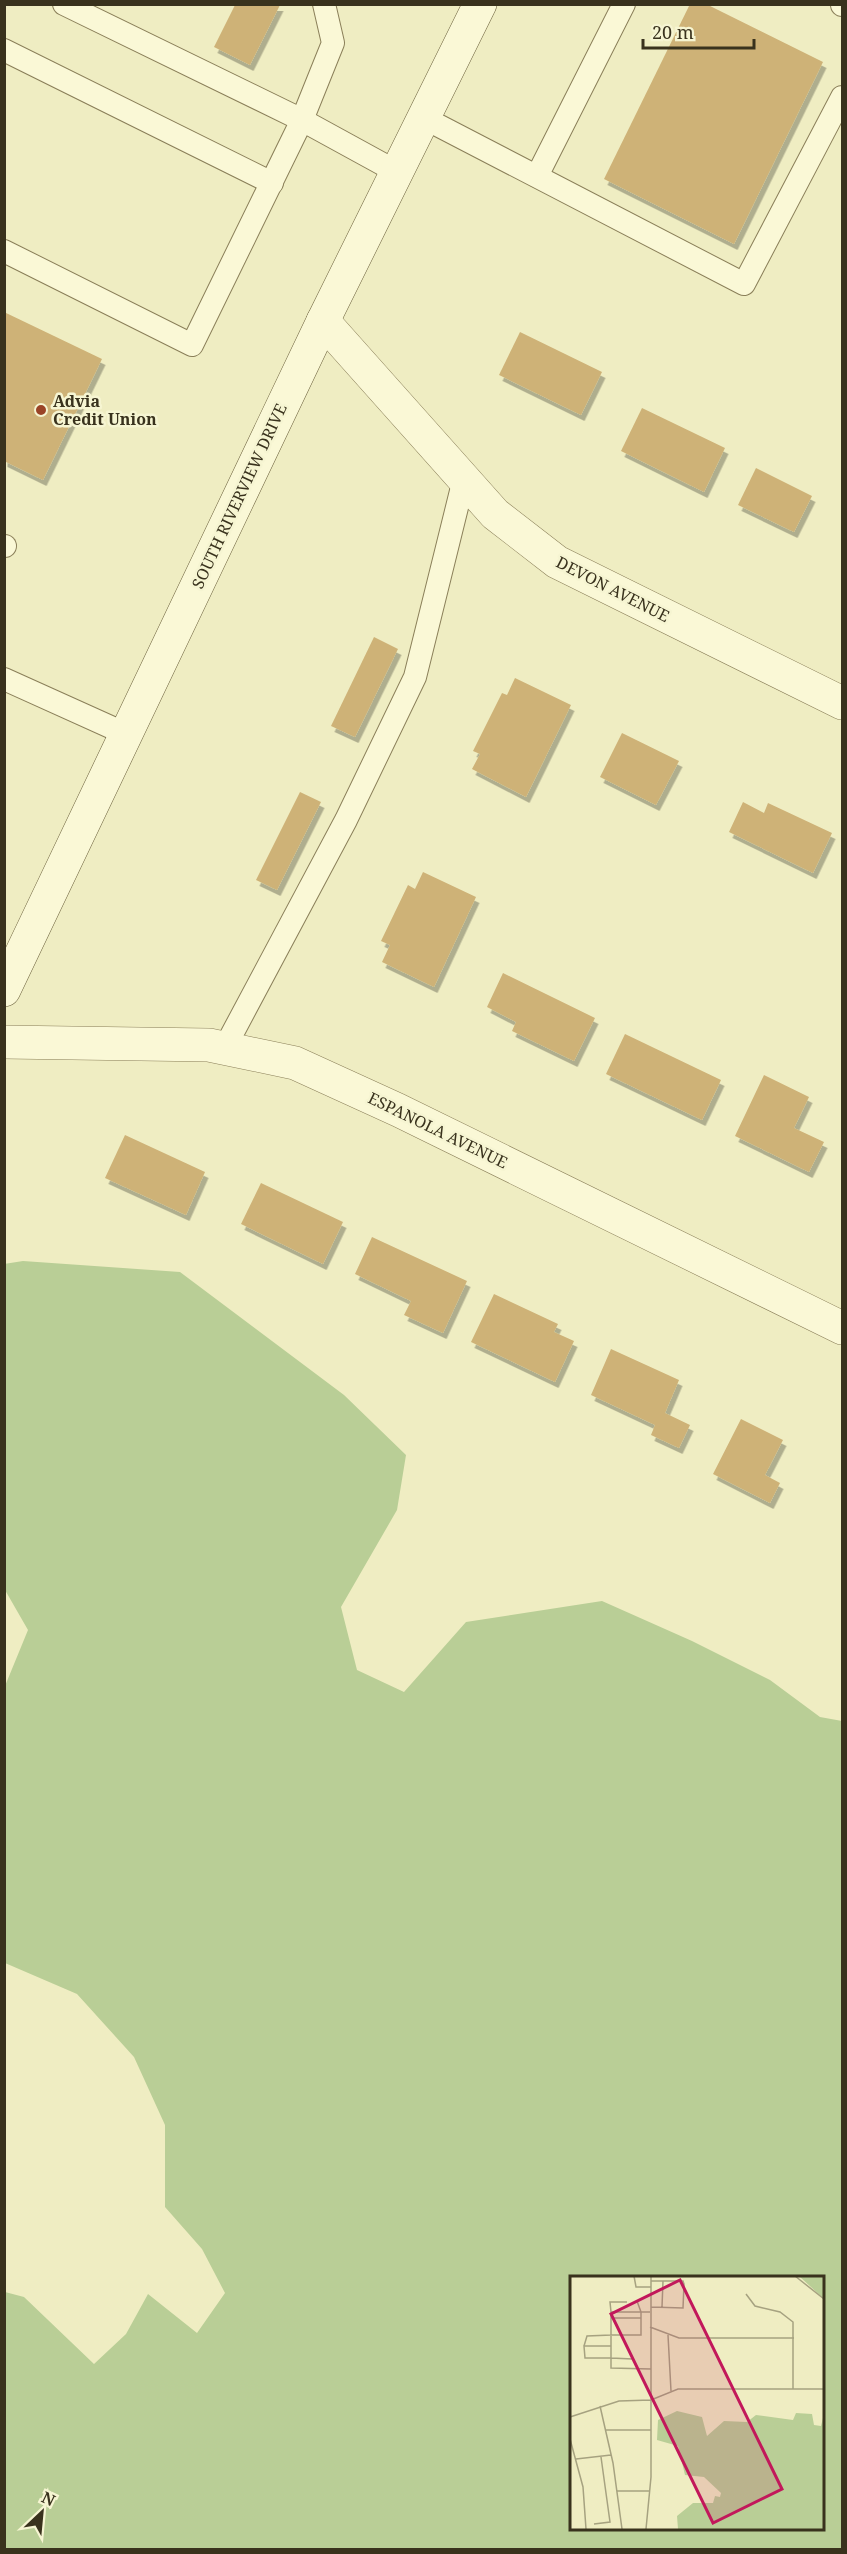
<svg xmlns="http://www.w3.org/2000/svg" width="847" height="2554" viewBox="0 0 847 2554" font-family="'Noto Serif',serif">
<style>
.green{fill:#b9ce96;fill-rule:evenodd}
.building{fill:#ceb277;filter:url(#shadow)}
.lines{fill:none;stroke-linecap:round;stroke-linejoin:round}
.lane-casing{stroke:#8a7f59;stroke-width:24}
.street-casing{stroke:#8a7f59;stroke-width:34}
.secondary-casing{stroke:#6b603c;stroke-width:34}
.lane{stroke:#faf8d6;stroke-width:22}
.street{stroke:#faf8d6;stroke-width:33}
.secondary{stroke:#faf8d6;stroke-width:33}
.poi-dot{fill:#9a4427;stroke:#f6f5d2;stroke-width:2}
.labels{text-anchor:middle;stroke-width:5;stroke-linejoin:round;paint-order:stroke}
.poi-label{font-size:16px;font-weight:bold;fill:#39321d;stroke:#f6f5d2;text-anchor:start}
.street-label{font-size:16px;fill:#39321d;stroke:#f6f5d2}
.inset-road{fill:none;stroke:#a6a280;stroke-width:1.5}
.view{fill:#c2185b;fill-opacity:0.15;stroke:#c2185b;stroke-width:3}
.inset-edge{fill:none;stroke:#39321d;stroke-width:3}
</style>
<defs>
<filter id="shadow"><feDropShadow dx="3.5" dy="6" stdDeviation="0" flood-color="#0004"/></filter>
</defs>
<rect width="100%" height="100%" fill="#efedc2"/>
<!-- green -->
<path class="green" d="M23,1261L180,1272L344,1395L406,1455L397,1510L341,1607L357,1670L404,1692L466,1622L602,1601L692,1641L770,1680L820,1717L842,1721V2549H5V2292L24,2297L94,2364L126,2334L148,2294L197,2333L225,2293L202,2249L165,2207V2125L134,2057L77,1994L5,1963V1686L28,1630L5,1590L4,1264ZM571,2278H822V2528H571Z"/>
<!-- building -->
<g class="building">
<path d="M690,4H706L823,62L734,244L604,179Z"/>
<path d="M235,5H280L250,65L214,47Z"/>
<path d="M4,312L102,359L43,480L4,461Z"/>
<path d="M520,332L602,372L581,415L499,375Z"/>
<path d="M642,408L725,448L704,492L621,451Z"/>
<path d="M756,468L812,496L794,532L738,505Z"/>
<path d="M374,637L398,649L355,737L331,726Z"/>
<path d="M515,678L571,705L526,797L472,769L480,754L473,751L502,693L507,695Z"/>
<path d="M622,733L679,761L656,805L600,777Z"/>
<path d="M300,792L321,802L277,890L256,880Z"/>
<path d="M743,802L764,813L768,803L832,833L813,873L729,832Z"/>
<path d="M423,872L476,897L434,987L382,962L390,945L381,941L408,885L415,889Z"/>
<path d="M503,973L595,1018L574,1061L512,1031L516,1022L487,1007Z"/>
<path d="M625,1034L721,1080L702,1120L606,1074Z"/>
<path d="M764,1075L809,1097L794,1128L824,1142L809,1172L735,1136Z"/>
<path d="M125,1135L205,1172L186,1215L105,1178Z"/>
<path d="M261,1183L343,1222L323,1264L241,1224Z"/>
<path d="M372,1237L467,1281L443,1333L404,1315L411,1301L355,1274Z"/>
<path d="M494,1294L558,1324L554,1332L574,1341L555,1382L471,1342Z"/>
<path d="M611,1349L679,1380L665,1413L690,1425L679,1448L651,1435L655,1425L591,1395Z"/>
<path d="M741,1419L783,1440L765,1475L780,1483L770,1503L713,1474Z"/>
</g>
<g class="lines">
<!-- lane casing -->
<g class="lane-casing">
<g id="lane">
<path d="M64,4L302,120L333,43L324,4"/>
<path d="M842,4V5"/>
<path d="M4,50L272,183"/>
<path d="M424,118L744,284L842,97"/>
<path d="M537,176L624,4"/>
<path d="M4,251L192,345L302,120L397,172"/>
<path d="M4,546H5"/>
<path d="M4,679L126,734"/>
<path d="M224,1049L346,820L415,677L464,479"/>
</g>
</g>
<!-- street casing -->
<g class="street-casing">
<g id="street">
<path d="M323,321L495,514L557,562L842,703"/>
<path d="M4,1042L209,1045L295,1063L398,1110L842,1328"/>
</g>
</g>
<!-- secondary casing -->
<g class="secondary-casing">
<path id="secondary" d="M4,990L323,321L480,4"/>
</g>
<!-- lane -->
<use href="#lane" class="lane"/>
<!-- street -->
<use href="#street" class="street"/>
<!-- secondary -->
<use href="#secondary" class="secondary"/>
</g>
<!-- markers -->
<circle class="poi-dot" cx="41" cy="410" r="6"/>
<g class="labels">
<!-- poi labels -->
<g class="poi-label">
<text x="53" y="407">Advia<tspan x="53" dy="18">Credit Union</tspan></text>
</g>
<!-- street labels -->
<g class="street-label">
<text transform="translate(239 496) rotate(-65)" y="6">SOUTH RIVERVIEW DRIVE</text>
<text transform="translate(613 589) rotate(27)" y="6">DEVON AVENUE</text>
<text transform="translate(438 1130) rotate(26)" y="6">ESPANOLA AVENUE</text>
</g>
</g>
<!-- overview -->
<g transform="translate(570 2276)">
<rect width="254" height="254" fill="#efedc2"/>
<path d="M229,0H253V22ZM107,135L132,141L137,160L154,145L177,146L186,139L223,144L226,137L242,138L244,149L251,150L253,142V253H108L107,240L123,227H143L145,220L150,221L151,217L134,201L115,199L108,170L87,164L88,144Z" fill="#b9ce96"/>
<path class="inset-road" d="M64,0L66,11H81M225,0L254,23M176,18L185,30L210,36L223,46V113M81,31L113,32L114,8L113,5H81M92,31L93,5M41,36L40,26H57M41,42H71M80,51L109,62H224M98,59L101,115M14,70L17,60L41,59V36H71L67,25M41,70H14L15,82H41V92L81,93M63,83L41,82V59H71V36H80M30,130L43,187L52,253M0,141L49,125L81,124L108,113H254M35,154H81M0,163L13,211L16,253M6,183L41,179M47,215H80M24,248L40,246L31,181M76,253L81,201V0"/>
<path class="view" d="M110,4L212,213L143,247L41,38Z"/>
<rect width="254" height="254" class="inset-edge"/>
</g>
<!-- border -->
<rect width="847" height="2554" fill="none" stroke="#39321d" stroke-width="12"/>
<!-- north arrow -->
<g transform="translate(42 2512) rotate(26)" stroke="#f6f5d2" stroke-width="4.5" paint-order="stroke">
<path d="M0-4.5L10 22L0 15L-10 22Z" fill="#39321d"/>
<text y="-9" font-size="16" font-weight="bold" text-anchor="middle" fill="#39321d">N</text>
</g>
<!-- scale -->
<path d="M643 39v9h111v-9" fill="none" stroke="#39321d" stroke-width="3"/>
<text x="652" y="39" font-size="18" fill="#39321d" stroke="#f6f5d2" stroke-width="4.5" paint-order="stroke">20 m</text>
</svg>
